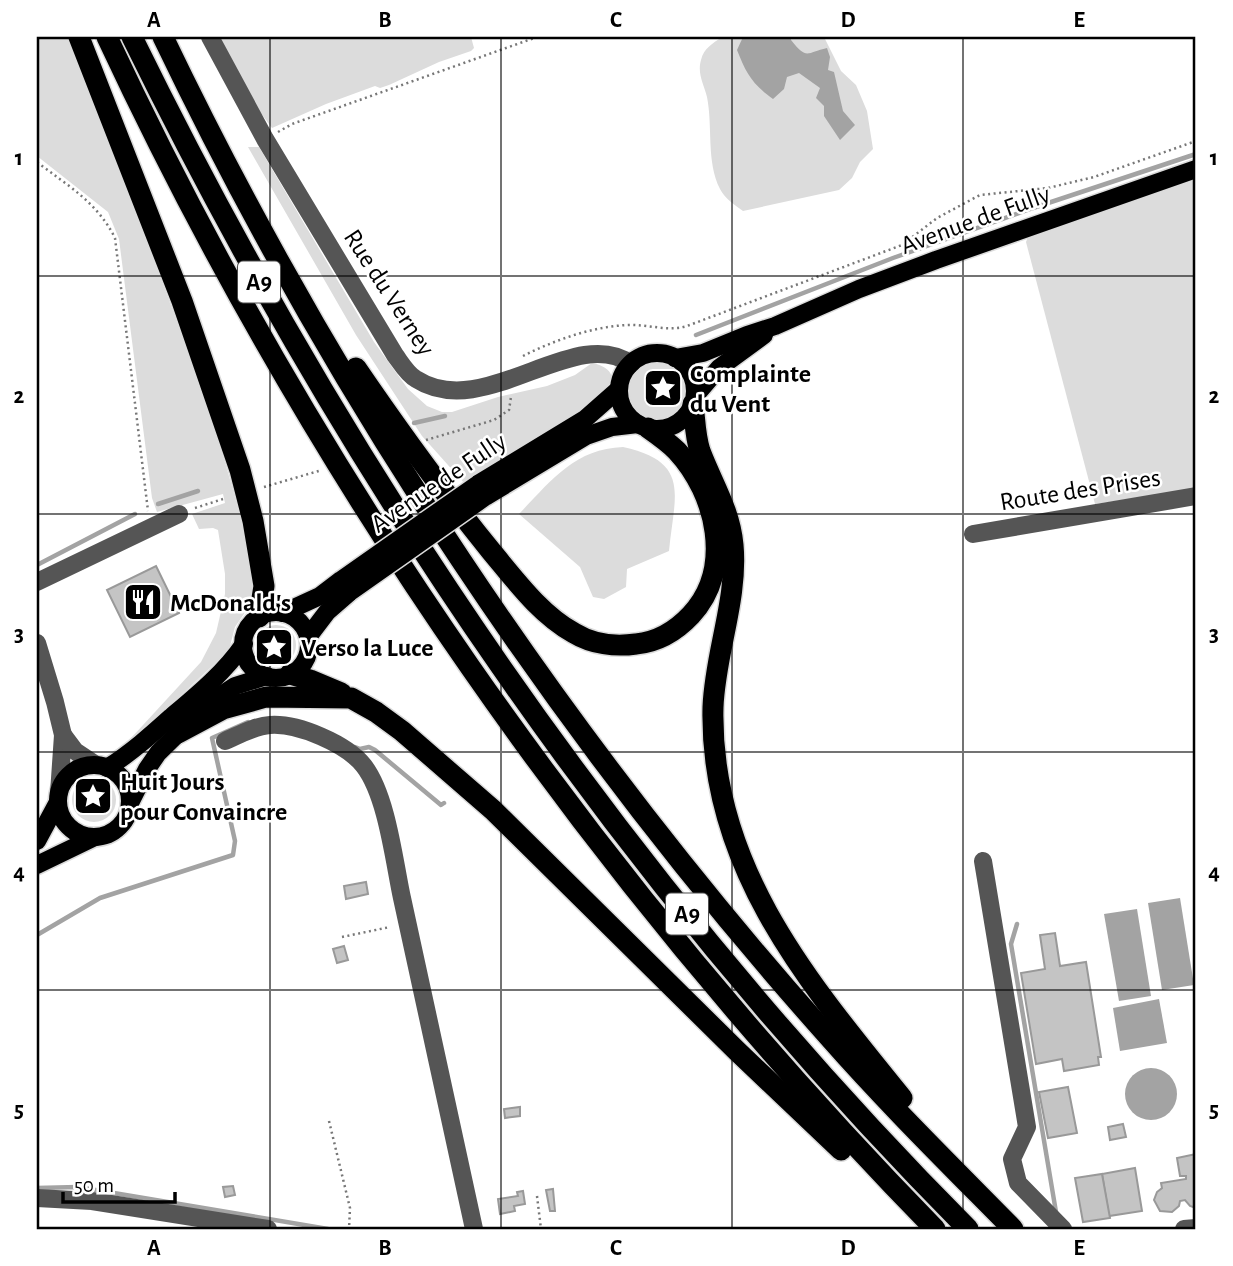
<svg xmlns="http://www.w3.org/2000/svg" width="1233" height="1266" viewBox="0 0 1233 1266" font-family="'Alegreya Sans',sans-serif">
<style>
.green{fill:#dcdcdc}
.water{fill:#a3a3a3}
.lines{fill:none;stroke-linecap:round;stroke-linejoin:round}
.stream{stroke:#a3a3a3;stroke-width:4.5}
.building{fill:#c4c4c4;stroke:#999;stroke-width:2}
.major-casing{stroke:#dbdbdb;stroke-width:21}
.highway-casing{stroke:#dbdbdb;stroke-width:24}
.path{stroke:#777;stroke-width:2.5;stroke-dasharray:2 3.5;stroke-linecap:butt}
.minor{stroke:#555;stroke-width:18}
.major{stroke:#000;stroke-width:18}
.highway{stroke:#000;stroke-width:21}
.major-bridge-casing{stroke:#dbdbdb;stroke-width:21;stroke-linecap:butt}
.major-bridge{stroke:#000;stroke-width:18}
.grid{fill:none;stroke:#000;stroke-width:2;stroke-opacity:0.55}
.labels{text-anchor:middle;stroke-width:5;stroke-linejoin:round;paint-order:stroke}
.shield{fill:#fff;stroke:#4c4c4c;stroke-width:2}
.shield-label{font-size:24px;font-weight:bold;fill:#000}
.street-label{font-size:26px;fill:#000;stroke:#fff}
.poi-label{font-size:26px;font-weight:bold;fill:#000;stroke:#fff;text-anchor:start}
.neatline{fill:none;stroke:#000;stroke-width:2.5}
.grid-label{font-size:23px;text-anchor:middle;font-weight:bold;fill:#000}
</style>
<rect width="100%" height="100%" fill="#fff"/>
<!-- green -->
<g class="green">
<path d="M37,37H67C106,138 147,239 184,341C212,418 238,495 253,576V589L248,608L235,627L230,646L225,654L131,742L121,749L201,662L216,633L225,594V574L218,530L213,528L199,529L192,514L225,503L223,494L157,512L152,498L119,239L108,212L37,156Z"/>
<path d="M217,37H471L474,48L471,51L439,62L389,85L380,88L375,86L326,104L272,128L257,108Z"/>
<path d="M722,37H824L841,71L856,85L867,111L873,149L860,162L852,178L839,190L743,211C735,205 725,199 720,189C706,161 713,127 707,97C704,84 697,74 701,60C704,48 712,44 722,37Z"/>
<path d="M248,147H259L374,342L408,389L427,406L442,412H452L498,397L547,386L575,375L592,363C612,367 619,379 605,397L465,484L422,436L356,335Z"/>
<path d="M1196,180V489L1095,504L1026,242L1028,237L1097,210Z"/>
<circle cx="658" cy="391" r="29"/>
<path d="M623,447C692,462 674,496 669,551L627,569L626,587L604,599L593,597L580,567L519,514C551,481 574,449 623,447Z"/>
<circle cx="276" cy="645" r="20"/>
<circle cx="94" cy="800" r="22"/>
</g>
<!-- water -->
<g class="water">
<path d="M743,37H791V40C807,60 806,53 827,48L830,57L828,70L834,72L843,111L855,125L840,140L824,116V106L816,98L820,88L799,73L787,77L784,89L773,99C752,84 746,73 737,50Z"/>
<path d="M1180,898L1194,985L1162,990L1148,903Z"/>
<path d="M1137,909L1151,996L1119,1001L1104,914Z"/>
<path d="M1159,999L1167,1043L1120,1051L1113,1008Z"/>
<circle cx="1151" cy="1094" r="26"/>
</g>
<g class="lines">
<!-- stream -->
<g class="stream">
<path d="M696,335L893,258L1033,208L1196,154"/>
<path d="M414,423L445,416"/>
<path d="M158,504L198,491"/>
<path d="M37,565L135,514"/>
<path d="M355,747L360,749L369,747L375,750L441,805L444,803"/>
<path d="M1017,924L1011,944L1056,1212"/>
<path d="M37,935L100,898L233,855L235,841L212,738L248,722"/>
<path d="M37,1188L78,1187L328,1229"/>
</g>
</g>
<!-- building -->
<g class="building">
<path d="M156,566L179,613L130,637L107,590Z"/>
<path d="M366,882L368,894L346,899L344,886Z"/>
<path d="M1055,933L1060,966L1086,962L1101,1057H1098L1099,1065L1064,1071L1062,1059L1036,1064L1021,973L1045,969L1040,935Z"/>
<path d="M344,946L348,960L337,963L333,949Z"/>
<path d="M1068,1087L1077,1133L1048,1138L1039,1092Z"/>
<path d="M520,1107V1116L505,1118L504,1109Z"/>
<path d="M1123,1124L1126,1137L1110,1140L1108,1127Z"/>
<path d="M1196,1154V1208L1190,1206L1185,1200L1180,1201L1179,1206L1172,1212L1160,1211L1154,1200L1157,1192L1162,1188L1161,1183L1186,1179V1176H1180L1177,1158Z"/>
<path d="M1135,1168L1142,1211L1109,1216L1102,1174Z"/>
<path d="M1102,1174L1110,1218L1083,1222L1075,1178Z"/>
<path d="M233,1186L235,1195L225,1197L223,1187Z"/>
<path d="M553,1189L555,1211H550L546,1190Z"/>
<path d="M523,1191L525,1204L514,1206L515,1211L500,1214L498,1199L518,1196L517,1192Z"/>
</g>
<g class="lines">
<!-- major casing -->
<g class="major-casing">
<g id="major">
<circle cx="657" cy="391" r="38"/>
<path d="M675,358L703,353L747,335L775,326L859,289L936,260L1196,169"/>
<path d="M695,396L719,368L764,335"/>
<path d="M478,484L585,419L619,389"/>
<path d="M485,497L586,436L612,427L638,424"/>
<circle cx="276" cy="645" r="33"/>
<path d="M283,613L320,596L341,580"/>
<path d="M308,637L327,612L350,592"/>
<circle cx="94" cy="801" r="36"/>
<path d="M107,768C131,753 151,735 171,717C197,695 224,673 244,644"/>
<path d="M130,803L147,769L158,753L209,703L235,686L267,676"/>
<path d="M37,841L58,802"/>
<path d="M37,865L95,837"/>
</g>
</g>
<!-- highway casing -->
<g class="highway-casing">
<g id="highway">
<path d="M79,37L182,301L240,470L253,521L264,586L259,617"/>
<path d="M107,37C313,478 595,881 935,1229"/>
<path d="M132,37C346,474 624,883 968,1229"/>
<path d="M163,37C335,396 564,740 829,1037C888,1104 951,1166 1013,1229"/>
<path d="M356,368C399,431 443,492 491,551C516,581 540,614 574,633C592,644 615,647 636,644C657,642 676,631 691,615C734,569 717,494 677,451C668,442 658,435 648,428"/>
<path d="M693,404C695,419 695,436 700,451C712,483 730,510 733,545C738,599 715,653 713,707C709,866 808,982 902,1098"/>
<path d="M290,674L310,680L341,693"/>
<path d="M178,733L223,709L266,697L351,698L376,712L402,731L493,810L737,1051L841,1150"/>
</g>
</g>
<!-- path -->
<g class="path">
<path d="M278,132L292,124L537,37"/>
<path d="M37,162C68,186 97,202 115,238L148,511"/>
<path d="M523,356C555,340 591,327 627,325C648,324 667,332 687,326L902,245L937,218L980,195L1048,188L1094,177L1196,141"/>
<path d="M426,440L494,420L509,410L511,397"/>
<path d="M264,487L322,470"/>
<path d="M195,508L223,499"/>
<path d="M342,937L390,927"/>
<path d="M329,1121L350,1208L349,1229"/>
<path d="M537,1196L541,1229"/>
</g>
<!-- minor -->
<g class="minor">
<path d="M210,37L265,139L395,355C401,363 407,374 416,379C484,423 575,323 631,364"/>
<path d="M973,534L1196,496"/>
<path d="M37,582L179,514"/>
<path d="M37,643L55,702L63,735L59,793"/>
<path d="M63,735L75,751L96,765"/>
<path d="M225,741C239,735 254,726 270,725C298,723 347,744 364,766C387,796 394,861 402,898C426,1008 450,1119 474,1229"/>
<path d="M983,861L1027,1127L1012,1159L1018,1183L1063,1229"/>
<path d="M37,1198L92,1201L268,1229"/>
<path d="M1184,1229L1196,1228"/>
</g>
<!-- major -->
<use href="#major" class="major"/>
<!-- highway -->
<use href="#highway" class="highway"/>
<!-- major-bridge casing -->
<g class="major-bridge-casing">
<g id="major-bridge">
<path d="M341,580L478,484"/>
<path d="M350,592L485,497"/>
</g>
</g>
<!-- major-bridge -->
<use href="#major-bridge" class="major-bridge"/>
</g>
<!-- grid -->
<path class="grid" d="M270,37V1229M501,37V1229M732,37V1229M963,37V1229M37,276H1196M37,514H1196M37,752H1196M37,990H1196"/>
<!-- icons -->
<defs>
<g id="sight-square" transform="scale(2.0125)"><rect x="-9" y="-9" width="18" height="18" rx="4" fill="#000" stroke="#fff"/><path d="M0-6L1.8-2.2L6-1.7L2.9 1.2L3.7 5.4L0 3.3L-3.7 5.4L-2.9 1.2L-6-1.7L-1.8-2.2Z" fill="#fff"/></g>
<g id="restaurant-square" transform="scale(2.0125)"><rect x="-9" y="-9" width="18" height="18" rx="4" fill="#000" stroke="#fff"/><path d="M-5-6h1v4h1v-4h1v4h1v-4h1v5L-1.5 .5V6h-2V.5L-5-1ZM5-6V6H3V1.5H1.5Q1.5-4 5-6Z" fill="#fff"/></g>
</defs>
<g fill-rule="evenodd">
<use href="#sight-square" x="663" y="388"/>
<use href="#restaurant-square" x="143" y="602"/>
<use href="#sight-square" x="274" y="647"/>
<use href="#sight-square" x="93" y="796"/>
</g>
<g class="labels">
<!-- shield labels -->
<g class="shield">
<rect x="238" y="261.5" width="42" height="41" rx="5"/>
<rect x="666" y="893.5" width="42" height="41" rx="5"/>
</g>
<g class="shield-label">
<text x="259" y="290">A9</text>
<text x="687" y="922">A9</text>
</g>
<!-- street labels -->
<g class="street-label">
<text transform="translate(975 219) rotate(-20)" y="9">Avenue de Fully</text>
<text transform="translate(390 292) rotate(57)" y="9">Rue du Verney</text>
<text transform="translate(438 482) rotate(-34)" y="9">Avenue de Fully</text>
<text transform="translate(1080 489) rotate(-9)" y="9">Route des Prises</text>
</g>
<!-- poi labels -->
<g class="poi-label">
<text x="690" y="382">Complainte<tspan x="690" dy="30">du Vent</tspan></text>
<text x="170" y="611">McDonald's</text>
<text x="301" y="656">Verso la Luce</text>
<text x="120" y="790">Huit Jours<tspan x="120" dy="30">pour Convaincre</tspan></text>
</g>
</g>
<!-- border -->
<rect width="1233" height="1266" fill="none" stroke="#ffffff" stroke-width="77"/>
<!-- scale -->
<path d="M63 1192v10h112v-10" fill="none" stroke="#000000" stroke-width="3.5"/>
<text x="74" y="1192" font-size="21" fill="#000000" stroke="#ffffff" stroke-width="5" paint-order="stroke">50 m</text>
<rect x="38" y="38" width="1156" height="1190" class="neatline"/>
<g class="grid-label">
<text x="154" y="27">A</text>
<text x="385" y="27">B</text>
<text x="616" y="27">C</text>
<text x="848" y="27">D</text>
<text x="1079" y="27">E</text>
<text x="19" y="165">1</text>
<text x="1214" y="165">1</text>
<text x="19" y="403">2</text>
<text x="1214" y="403">2</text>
<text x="19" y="641">3</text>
<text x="1214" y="641">3</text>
<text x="19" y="879">4</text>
<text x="1214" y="879">4</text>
<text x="19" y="1117">5</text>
<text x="1214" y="1117">5</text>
<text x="154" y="1255">A</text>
<text x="385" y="1255">B</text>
<text x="616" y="1255">C</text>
<text x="848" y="1255">D</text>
<text x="1079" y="1255">E</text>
</g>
</svg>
